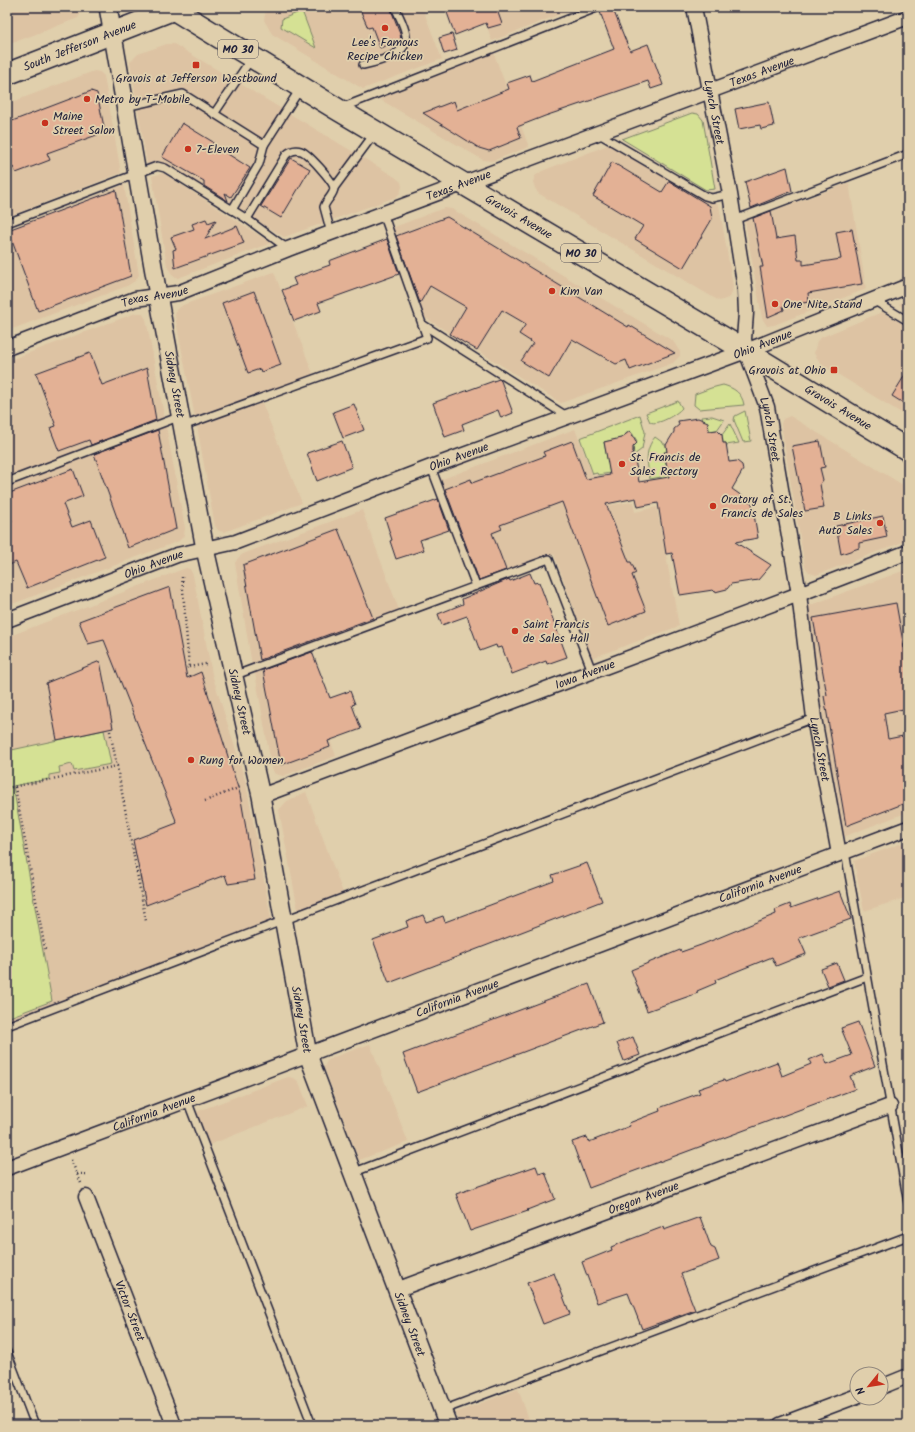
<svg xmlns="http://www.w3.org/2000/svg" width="915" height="1432" viewBox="0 0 915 1432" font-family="Kalam,sans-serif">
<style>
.built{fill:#ddc3a3}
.green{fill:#d5e194;stroke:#7c8268}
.building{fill:#e3b195;stroke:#22223b}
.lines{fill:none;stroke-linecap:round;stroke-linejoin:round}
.service-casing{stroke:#22223b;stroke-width:10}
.minor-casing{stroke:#22223b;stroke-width:17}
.tertiary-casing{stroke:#22223b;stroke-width:20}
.primary-casing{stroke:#22223b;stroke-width:24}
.path{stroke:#22223b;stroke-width:2.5;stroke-dasharray:1 3;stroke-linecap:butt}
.service{stroke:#e0cfac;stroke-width:7}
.minor{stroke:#e0cfac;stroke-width:14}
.tertiary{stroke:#e0cfac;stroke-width:17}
.primary{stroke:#e0cfac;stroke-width:21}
.poi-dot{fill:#c8321e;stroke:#e0cfac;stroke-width:1.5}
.labels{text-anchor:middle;stroke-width:3.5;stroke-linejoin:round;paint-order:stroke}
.shield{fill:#e0cfac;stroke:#5b565d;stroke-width:1}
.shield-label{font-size:11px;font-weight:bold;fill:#22223b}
.poi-label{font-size:12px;fill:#22223b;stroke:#e0cfac;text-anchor:start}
.street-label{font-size:12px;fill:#22223b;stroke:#e0cfac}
</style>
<rect width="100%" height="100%" fill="#e0cfac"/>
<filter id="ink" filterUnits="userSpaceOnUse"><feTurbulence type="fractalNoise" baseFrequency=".025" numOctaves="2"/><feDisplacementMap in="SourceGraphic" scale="8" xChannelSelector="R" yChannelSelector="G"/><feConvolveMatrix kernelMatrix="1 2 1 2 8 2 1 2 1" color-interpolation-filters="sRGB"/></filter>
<g filter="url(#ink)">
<!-- built -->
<g class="built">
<path d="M7,7H84L78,18L7,45Z"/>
<path d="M269,7H422L442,59L363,89L272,34L264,20L265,14Z"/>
<path d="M480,7H578L492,41Z"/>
<path d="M167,44H174L395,177L401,182L402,187L400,193L396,197L284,237L159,161L147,164L130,62L138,54Z"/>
<path d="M493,51L529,147L492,161L483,160L381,100L386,92Z"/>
<path d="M94,71L100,72L104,76L121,173L7,217V104Z"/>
<path d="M608,145L719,205L733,286L732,293L728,298L720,301L714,298L538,193L535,188L533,182L535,176L542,171Z"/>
<path d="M163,173L271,243L178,278L173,276L167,266L152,176Z"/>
<path d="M849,183L866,289L774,325L767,326L762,318L745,221Z"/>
<path d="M124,185L139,275L135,281L127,286L7,331V230Z"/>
<path d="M444,208L452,209L673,341L680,352V356L673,363L561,403L424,317L392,228Z"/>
<path d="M274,272L313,374L195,417L175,316L176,310L183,305Z"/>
<path d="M908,300V314L899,304Z"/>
<path d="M882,312L908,327V417L821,364L814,353L817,341L822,337Z"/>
<path d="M136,313H142L146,319L185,528L184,536L179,541L7,606V361Z"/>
<path d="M262,403L302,503L224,532L219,531L215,526L197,426Z"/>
<path d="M790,416L908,488V540L816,575L810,573L805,567L781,424L783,419Z"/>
<path d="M575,429L593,476L597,475L609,505L633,502L635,512L657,507L679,626L592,658L554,554L478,583L440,480Z"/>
<path d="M362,510L399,610L252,665L235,563L238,558L243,554Z"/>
<path d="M186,568L190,569L193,575L212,674L246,783L272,924L7,1022V637Z"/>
<path d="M908,569V812L843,837L805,607Z"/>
<path d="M299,657L336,756L283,776L275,774L272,769L255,673Z"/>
<path d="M306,792L343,893L298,910L279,810L287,801Z"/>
<path d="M908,841V897L864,911L854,861Z"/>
<path d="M370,1044L408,1142L359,1160L324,1067L327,1061L334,1057Z"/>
<path d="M288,1077L294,1078L299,1082L308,1106L209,1145L196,1112Z"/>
<path d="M518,1389L531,1425H460L455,1413Z"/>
</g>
<!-- green -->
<g class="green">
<path d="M302,11L316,48L281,27L282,19Z"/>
<path d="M692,113L698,114L703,120L715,189L706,190L622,139Z"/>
<path d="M723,385C734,388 742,393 744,405L699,409L694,405L695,394L711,388Z"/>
<path d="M678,401L682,408C677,414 658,426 650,422L646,413Z"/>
<path d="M745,411L751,441L743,442L734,420L735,416Z"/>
<path d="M640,415L645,432L642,449L634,455L633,447L637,441L632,433L628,432L621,438L604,442L610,473L598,475L597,473L593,474L580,438Z"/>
<path d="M712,416L724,420L717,430L709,431L708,423L702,420L701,417Z"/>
<path d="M730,424L739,443L726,445V443H723L722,435Z"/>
<path d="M655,437L666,445L667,452L664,453L674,504L667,503L661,477L650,479C647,462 644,451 655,437Z"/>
<path d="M104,730L111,764L74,771L72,764L59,767L60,773L49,775V779L13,786L52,1001L7,1018V751Z"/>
</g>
<!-- building -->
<g class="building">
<path d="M359,7H390L400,33L401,40L380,48L372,27L368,28Z"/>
<path d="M445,7H496L502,24L488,28L486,23L455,35Z"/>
<path d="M604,7H612L630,51L648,44L663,85L651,89L648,81L545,116L517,127L521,138L489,151L479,148L423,113L454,101L457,110L509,89L507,83L530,75L532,81L614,49L600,12Z"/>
<path d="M452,34L457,50L444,54L439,38Z"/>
<path d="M91,91L97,93L105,132L47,153L50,160L16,173L13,167L7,170V123Z"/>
<path d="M769,102L774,126L761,129L760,125L739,129L735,109Z"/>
<path d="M182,123L213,142L212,144L250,168L231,197L225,193L228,201L204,186V181L162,157Z"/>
<path d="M291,158L310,169L281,218L261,206Z"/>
<path d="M612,162L662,192L669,181L710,206L712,219L683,268L635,239L643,226L593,196Z"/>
<path d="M787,167L792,191L751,208L745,182Z"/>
<path d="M116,190L131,276L38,311L8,230Z"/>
<path d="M771,211L776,239L795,236L798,260H803V265L841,259L836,232L852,229L862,284L808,293L809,302L783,306L784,310L768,317L760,267H763L753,218Z"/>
<path d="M447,217L628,327L629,325L675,353L630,370L626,360L616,364L572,339L549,378L521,361L533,343L519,334L526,324L502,310L477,350L463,342L450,334L466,307L430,286L420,303L396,236Z"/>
<path d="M206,219L208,223L216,220L205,239L237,226L244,243L175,268L173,250L176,249L171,237L194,229L192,224Z"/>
<path d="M387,239L399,274L318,303L321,311L294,321L282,290L296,285L293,278L330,265L329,261Z"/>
<path d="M254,291L281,365L261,372L260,369L248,373L222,303Z"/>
<path d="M90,353L102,385L147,368L156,420L91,445L89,440L59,451L50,428L56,426L36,373Z"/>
<path d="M908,370V406L892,396Z"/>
<path d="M499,379L501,381L513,413L501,418L498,410L462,424L464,430L445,437L433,403Z"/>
<path d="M354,404L364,430L343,438L333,412Z"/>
<path d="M698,418L708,422L709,431L717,430L722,435L723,443H726L729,462L737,461L742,465L743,470L732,489L752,503L758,538L735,542L771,565L758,580L731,584L727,589L715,592L713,590L680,595L672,553L666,554L658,503L638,507L636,498L606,504L629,562H631L636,573L632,575L646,611L608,626L562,502L500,525L502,529L492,533L506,570L479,580L445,489L471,479L472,483L545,456L543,452L572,441L586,479L610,475L604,442L621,438L630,431L637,443L633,447V451L630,461L635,460L639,482L669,477L664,452H667L666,445L674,432V429L679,425L678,421Z"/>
<path d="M158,430L176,529L128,548L94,454Z"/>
<path d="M342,441L352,467L317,481L307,453Z"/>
<path d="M820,441L825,467L820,468L823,480L820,484L824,508L805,511L792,446Z"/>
<path d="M73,469L83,496L63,504L72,527L91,520L105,557L27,588L16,562L7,566V523L12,521L7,505V494Z"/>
<path d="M438,499L449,530L420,540L424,550L396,559L390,541L392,540L385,518Z"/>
<path d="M883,516L887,537L859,543V548L841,554L836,526Z"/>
<path d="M338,529L373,618L260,660L243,565Z"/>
<path d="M530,573L534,583L539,582L567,657L547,664L546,661L512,674L502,647L497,648L496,645L480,651L467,616L442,625L438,614L463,604L462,599L509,579L510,581Z"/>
<path d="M170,587L187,678L201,672L240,794L255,880L228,884L225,875L146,905L133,840L177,823L104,640L88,644L79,621Z"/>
<path d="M896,603L904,648L908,647V708L884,713L888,739L908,735V802L846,826L824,696L827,695L813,618Z"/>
<path d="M312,652L330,698L350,691L355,704L352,705L361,729L328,741L330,747L281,765L263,670Z"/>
<path d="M100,661L113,728L57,740L46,683Z"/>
<path d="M587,863L602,901L389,983L373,940L408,927L406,921L423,915L426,922L443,916L445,922L554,881L552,875Z"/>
<path d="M840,891L851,919L799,938L806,954L776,966L772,957L715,980L716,983L697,991L698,993L647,1011L631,970L680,950L681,952L701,945L776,914L775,910L790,904L791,908Z"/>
<path d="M837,963L844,980L828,986L821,969Z"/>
<path d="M589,984L603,1022L417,1092L403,1054Z"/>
<path d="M858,1022L875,1066L850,1076L855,1089L589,1188L572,1142L587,1137L589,1142L630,1126L629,1123L660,1111L659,1108L700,1093L698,1089L724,1080L725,1082L777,1062L782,1076L811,1064L809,1060L823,1054L827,1064L852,1055L841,1028Z"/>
<path d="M633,1037L640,1055L624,1061L617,1043Z"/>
<path d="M536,1166L539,1174L545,1172L555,1199L527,1210L528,1211L470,1231L456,1194Z"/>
<path d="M700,1217L711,1247L715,1249L719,1260L681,1274L695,1310L642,1329L628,1293L597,1303L582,1262L612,1250L611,1247L626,1241L663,1227L664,1230Z"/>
<path d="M554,1273L570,1314L543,1324L527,1283Z"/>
</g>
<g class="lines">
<!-- service casing -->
<g class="service-casing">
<g id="service">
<path d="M363,65C377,62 409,55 406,36C405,26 399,16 395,7"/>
<path d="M125,107L183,94L264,145L300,89"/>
<path d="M341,108L599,7"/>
<path d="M214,114L251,59"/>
<path d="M599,134L705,196L712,198L730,194"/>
<path d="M334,188L374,134"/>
<path d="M232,210L259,164L264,145"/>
<path d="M247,219L286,155C290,151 295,149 301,151C308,153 333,181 334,188C334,195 326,200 324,207L331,233"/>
<path d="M734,220L908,154"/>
<path d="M7,223L157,166L165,168L247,219L288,249"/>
<path d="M873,300L908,321"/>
<path d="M422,324L568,417"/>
<path d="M183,426L427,338L383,213"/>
<path d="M431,467L476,586"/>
<path d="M7,482L181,416"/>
<path d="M233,676L549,559L592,671"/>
<path d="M845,852L908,1203"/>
<path d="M7,1026L814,718"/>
<path d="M187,1100L312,1425"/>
<path d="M352,1173L867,977"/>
<path d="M7,1352L35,1425"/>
<path d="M443,1410L908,1236"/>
</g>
</g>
<!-- minor casing -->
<g class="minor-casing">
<g id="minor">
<path id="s1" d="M694,7L730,194L745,289L746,313L744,339L746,351L767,407L799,594L814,718L839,854"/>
<path id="s2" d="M7,348L135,299L178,293L288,249L908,17"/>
<path id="s3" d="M7,620L177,555L236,542L431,467L746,351L908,286"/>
<path id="s4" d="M261,796L799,594L908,552"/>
<path id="s5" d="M7,1168L908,828"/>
<path id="s6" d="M86,1197L174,1425"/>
<path id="s7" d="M396,1290L890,1106"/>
<path d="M881,1387L908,1376"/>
<path d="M780,1425L857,1396"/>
</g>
</g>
<!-- tertiary casing -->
<g class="tertiary-casing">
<g id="tertiary">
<path id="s8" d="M108,7L158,295L205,549L261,796L308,1055L448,1425"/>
</g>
</g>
<!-- primary casing -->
<g class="primary-casing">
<g id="primary">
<path id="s9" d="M170,7L337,109L746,351L908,450"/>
<path id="s10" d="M7,74L174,9"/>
</g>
</g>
<!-- path -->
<g class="path">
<path d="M182,577L189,667L187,668"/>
<path d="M189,667L206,664"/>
<path d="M110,731L117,766"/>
<path d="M15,787L45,949"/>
<path d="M7,788L117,766L146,921"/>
<path d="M205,801L241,787"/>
<path d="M71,1160L81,1183"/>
<path d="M77,1174H88"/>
</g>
<!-- service -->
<use href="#service" class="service"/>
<!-- minor -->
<use href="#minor" class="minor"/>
<!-- tertiary -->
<use href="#tertiary" class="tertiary"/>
<!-- primary -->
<use href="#primary" class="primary"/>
</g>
</g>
<!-- markers -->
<g class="poi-dot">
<circle cx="385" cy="28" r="4"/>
<rect x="192" y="61" width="8" height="8" rx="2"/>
<circle cx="87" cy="99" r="4"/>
<circle cx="45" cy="123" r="4"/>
<circle cx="188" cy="149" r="4"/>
<circle cx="552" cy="291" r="4"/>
<circle cx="775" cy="304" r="4"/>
<rect x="830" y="366" width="8" height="8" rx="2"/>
<circle cx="622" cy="464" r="4"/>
<circle cx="713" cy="506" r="4"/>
<circle cx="880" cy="523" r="4"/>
<circle cx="515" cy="631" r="4"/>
<circle cx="191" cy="760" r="4"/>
</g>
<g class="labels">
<!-- shield labels -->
<g class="shield">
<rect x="218" y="40" width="40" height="18" rx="3"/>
<rect x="561" y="244" width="40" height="18" rx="3"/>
</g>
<g class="shield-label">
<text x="238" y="53">MO 30</text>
<text x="581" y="257">MO 30</text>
</g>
<!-- poi labels -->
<g class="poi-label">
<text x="385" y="46" text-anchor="middle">Lee's Famous<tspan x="385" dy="14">Recipe Chicken</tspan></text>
<text x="196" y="82" text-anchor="middle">Gravois at Jefferson Westbound</text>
<text x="95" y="103">Metro by T-Mobile</text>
<text x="53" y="120">Maine<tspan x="53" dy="14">Street Salon</tspan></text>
<text x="196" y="153">7-Eleven</text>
<text x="560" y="295">Kim Van</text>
<text x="783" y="308">One Nite Stand</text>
<text x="826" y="374" text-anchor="end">Gravois at Ohio</text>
<text x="630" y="461">St. Francis de<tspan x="630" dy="14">Sales Rectory</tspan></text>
<text x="721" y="503">Oratory of St.<tspan x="721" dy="14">Francis de Sales</tspan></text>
<text x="872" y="520" text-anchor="end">B Links<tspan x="872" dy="14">Auto Sales</tspan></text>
<text x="523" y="628">Saint Francis<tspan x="523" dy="14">de Sales Hall</tspan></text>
<text x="199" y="764">Rung for Women</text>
</g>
<!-- street labels -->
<g class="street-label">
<text dy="4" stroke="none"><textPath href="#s10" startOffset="78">South Jefferson Avenue</textPath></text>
<text dy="4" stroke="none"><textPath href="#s2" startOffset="805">Texas Avenue</textPath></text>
<text dy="4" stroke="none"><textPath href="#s1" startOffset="107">Lynch Street</textPath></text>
<text dy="4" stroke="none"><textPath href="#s2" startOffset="481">Texas Avenue</textPath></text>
<text dy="4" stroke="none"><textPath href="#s9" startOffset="407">Gravois Avenue</textPath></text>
<text dy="4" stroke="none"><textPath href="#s2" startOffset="157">Texas Avenue</textPath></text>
<text dy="4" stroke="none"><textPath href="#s3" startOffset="805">Ohio Avenue</textPath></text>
<text dy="4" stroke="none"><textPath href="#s8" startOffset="383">Sidney Street</textPath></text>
<text dy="4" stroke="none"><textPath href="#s9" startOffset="779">Gravois Avenue</textPath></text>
<text dy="4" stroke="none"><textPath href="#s1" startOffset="431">Lynch Street</textPath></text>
<text dy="4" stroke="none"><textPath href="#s3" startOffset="481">Ohio Avenue</textPath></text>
<text dy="4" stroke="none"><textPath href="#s3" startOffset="157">Ohio Avenue</textPath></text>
<text dy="4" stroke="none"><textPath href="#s4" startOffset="346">Iowa Avenue</textPath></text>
<text dy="4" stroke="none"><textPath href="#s8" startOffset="707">Sidney Street</textPath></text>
<text dy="4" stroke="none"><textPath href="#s1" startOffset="755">Lynch Street</textPath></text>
<text dy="4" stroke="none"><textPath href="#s5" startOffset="805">California Avenue</textPath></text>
<text dy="4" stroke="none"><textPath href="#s5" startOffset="481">California Avenue</textPath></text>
<text dy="4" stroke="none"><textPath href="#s8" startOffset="1031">Sidney Street</textPath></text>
<text dy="4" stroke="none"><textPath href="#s5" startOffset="157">California Avenue</textPath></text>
<text dy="4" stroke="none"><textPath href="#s7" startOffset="264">Oregon Avenue</textPath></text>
<text dy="4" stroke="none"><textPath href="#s6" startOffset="122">Victor Street</textPath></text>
<text dy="4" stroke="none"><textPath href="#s8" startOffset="1355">Sidney Street</textPath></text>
</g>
</g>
<!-- margin -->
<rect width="915" height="1432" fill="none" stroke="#e0cfac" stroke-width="24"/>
<rect x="12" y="12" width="891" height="1408" fill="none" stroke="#22223b" stroke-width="1.5" filter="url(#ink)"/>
<!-- north arrow -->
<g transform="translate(869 1386) rotate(240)"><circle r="19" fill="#e0cfac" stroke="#948a7f"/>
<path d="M0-3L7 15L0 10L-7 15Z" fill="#c8321e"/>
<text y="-6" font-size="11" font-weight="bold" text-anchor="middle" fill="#22223b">N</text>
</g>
</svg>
